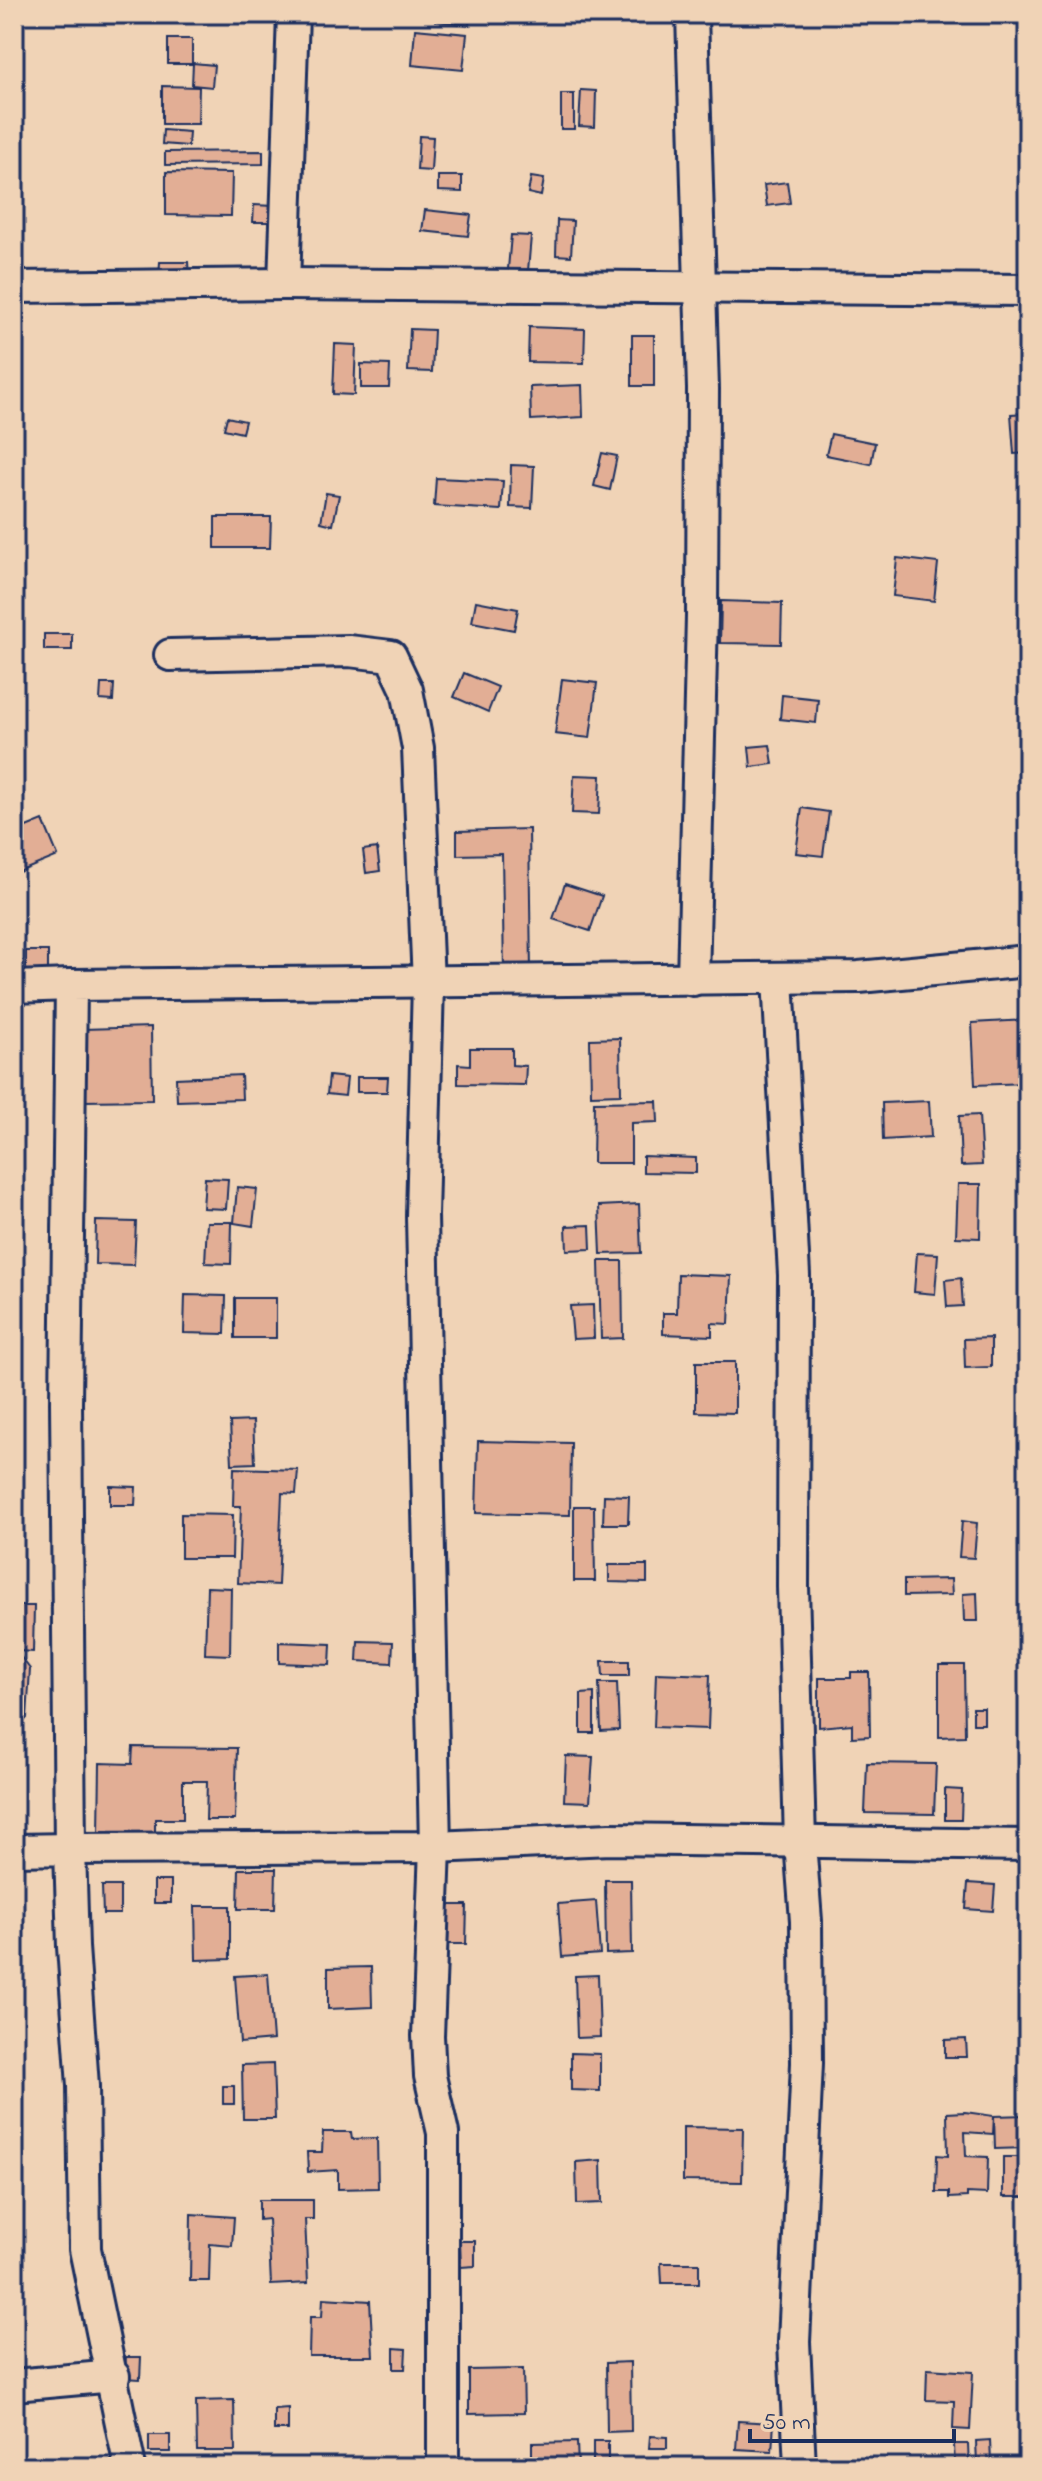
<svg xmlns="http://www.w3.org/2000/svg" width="1042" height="2481" viewBox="0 0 1042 2481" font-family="'Indie Flower',sans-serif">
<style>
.building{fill:#e2ae95;stroke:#1b2f5e;stroke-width:2}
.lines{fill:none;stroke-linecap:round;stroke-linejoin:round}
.street-casing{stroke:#1b2f5e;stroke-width:36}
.street{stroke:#f0d3b6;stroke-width:30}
</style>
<rect width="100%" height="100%" fill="#f0d3b6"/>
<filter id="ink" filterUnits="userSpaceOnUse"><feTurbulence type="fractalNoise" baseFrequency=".0125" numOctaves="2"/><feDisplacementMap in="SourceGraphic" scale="16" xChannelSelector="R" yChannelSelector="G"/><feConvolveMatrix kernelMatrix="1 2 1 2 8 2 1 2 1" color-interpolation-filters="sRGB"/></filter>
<g filter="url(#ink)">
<!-- building -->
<g class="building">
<path d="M437,14H471L469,25L436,21Z"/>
<path d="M415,29L467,34L463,70L412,65Z"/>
<rect x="168" y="39" width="24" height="25"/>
<path d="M193,63L214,65L212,87L192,85Z"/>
<path d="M162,86L199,87L198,124H162Z"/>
<path d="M581,90L596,91L595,127L579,126Z"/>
<rect x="561" y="94" width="13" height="35"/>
<path d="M163,130L189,132L188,146L162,144Z"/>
<path d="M419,136L433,137L431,171L417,170Z"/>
<path d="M263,151V164L165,165V152Z"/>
<path d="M166,172L232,173L231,216L166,215Z"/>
<path d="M438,176H462V192L438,191Z"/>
<path d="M531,177L544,179L541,196L528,193Z"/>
<path d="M787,182L790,203L767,206L764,185Z"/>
<path d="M254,205L273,206V222H253Z"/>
<path d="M425,210L471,215L468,236L422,231Z"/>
<path d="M557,220L573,221L571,256L556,255Z"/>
<path d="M511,235L531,236L528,271L508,269Z"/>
<path d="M160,262H188L189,276H159Z"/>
<path d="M529,327L585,329L584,363L528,362Z"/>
<path d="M410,329L434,330L432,372L408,371Z"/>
<rect x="632" y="335" width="22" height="51"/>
<path d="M335,344L356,345L354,395L333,394Z"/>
<path d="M361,364L390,365L389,388H361Z"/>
<path d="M582,385L583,417L531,420L530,387Z"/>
<path d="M1027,413L1028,453L1014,454L1011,414Z"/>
<path d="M227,417L245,421L242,433L224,429Z"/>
<path d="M831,434L875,443L871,464L826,455Z"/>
<path d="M602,453L617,456L610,490L594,486Z"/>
<path d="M511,465L534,466L532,508L510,507Z"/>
<path d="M436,478L503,481L501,510L434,506Z"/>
<path d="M326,493L339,495L333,525L321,522Z"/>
<path d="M215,517H271L270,548H215Z"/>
<path d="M897,558L938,563L934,601L893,596Z"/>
<path d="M476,601L518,609L514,630L472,622Z"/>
<path d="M721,601L782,603L781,644L720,643Z"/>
<rect x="44" y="634" width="28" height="16"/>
<path d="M464,673L498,687L488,712L454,697Z"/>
<path d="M562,679L597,683L590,738L555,734Z"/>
<path d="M101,684H114L113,701L100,700Z"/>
<path d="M782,695L818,699L816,723L780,719Z"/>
<path d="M770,745L773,764L751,767L749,747Z"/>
<path d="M574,775L601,776L599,814L572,813Z"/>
<path d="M802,808L829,812L823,856L796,853Z"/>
<path d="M43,820L58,856L14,874V832Z"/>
<path d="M529,829L531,972L504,973L502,854L457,855V831Z"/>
<path d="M377,848L380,871L366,873L363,850Z"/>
<path d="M565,884L602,896L590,931L553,919Z"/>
<rect x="26" y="951" width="22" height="26"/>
<path d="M1028,1020V1083L975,1085L972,1023Z"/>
<path d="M151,1027L152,1100L84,1101L83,1029Z"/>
<path d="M620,1038L621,1094L591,1095L590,1039Z"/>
<path d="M470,1048H512V1065L526,1066L525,1085L458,1084V1064L470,1065Z"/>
<path d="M241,1075L242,1099L177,1101L176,1078Z"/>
<path d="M329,1076L347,1078L345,1096L327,1094Z"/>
<path d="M357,1077H388L387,1092H357Z"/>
<path d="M657,1101L658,1122L631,1123V1163H593L594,1102Z"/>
<path d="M929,1101L931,1137L883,1140L882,1103Z"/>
<path d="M979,1115L982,1165L961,1166L959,1116Z"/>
<path d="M643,1156L696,1158V1173L643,1172Z"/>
<path d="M205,1178L228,1179L226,1209L203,1208Z"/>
<path d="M958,1184H981L980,1238L956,1237Z"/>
<path d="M237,1187L257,1189L253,1226L234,1223Z"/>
<path d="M639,1204L641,1253L601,1254L599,1206Z"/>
<path d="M96,1221L136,1222L134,1265L95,1264Z"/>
<path d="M207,1222H232L231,1264L205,1263Z"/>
<path d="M590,1225L591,1249L567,1250L566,1226Z"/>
<path d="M917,1253L938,1254L935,1294L914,1292Z"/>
<path d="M599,1261H622L623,1338L601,1339Z"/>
<path d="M678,1274L731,1276L729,1324L712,1323V1336L663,1334V1313H677Z"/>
<path d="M961,1278L963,1306L947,1307L945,1280Z"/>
<path d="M185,1295L226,1296L225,1334L184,1333Z"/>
<rect x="235" y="1298" width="41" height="40"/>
<path d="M593,1305L594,1338L573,1339L570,1306Z"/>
<path d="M991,1338V1367L965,1368L964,1339Z"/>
<path d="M696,1362H735V1413L696,1412Z"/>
<path d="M253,1421L255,1463L232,1464L230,1422Z"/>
<path d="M478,1441L571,1443L570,1515L476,1513Z"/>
<path d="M234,1468L298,1470L296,1494L282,1493L278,1585L238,1583L241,1506H233Z"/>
<path d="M110,1486L136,1487L135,1505H110Z"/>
<path d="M604,1495L629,1496L628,1524H603Z"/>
<path d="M574,1506H594L595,1581H574Z"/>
<path d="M181,1514L233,1515L232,1558H181Z"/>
<path d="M962,1521L977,1523L974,1558L959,1557Z"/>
<path d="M609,1565H647V1583L609,1582Z"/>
<path d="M951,1579L952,1595L904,1596V1580Z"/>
<path d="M207,1587L231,1588L230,1655L205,1654Z"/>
<path d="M977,1593L978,1621H964L963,1594Z"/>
<path d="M21,1606H34L33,1652L19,1651Z"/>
<path d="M358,1641L393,1642L392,1663L357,1661Z"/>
<path d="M279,1642L331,1644L330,1665L279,1663Z"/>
<path d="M14,1648L30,1669L27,1718L14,1731Z"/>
<path d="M602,1661H629V1676H603Z"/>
<path d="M939,1665H964L965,1736L939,1737Z"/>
<path d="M851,1672H869L870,1736L852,1737V1724L819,1727V1678H851Z"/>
<path d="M656,1673L710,1675L708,1729L654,1727Z"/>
<path d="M599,1683H617L619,1730L601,1731Z"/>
<path d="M594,1693V1733H581V1694Z"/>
<rect x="973" y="1708" width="11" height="16"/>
<path d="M133,1747L237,1748L235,1820H206L207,1781H183V1819H155V1834H99L100,1763L132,1764Z"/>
<path d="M566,1756L593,1757L590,1802L564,1801Z"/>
<path d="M867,1763L936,1764L934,1814L865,1813Z"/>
<path d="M945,1789L962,1790L961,1820H945Z"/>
<path d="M239,1869H276L275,1909H238Z"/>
<path d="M605,1880H631L632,1953L606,1954Z"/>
<rect x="154" y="1881" width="17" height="22"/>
<path d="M968,1883L995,1885L993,1911L966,1909Z"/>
<path d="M102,1886H120V1914H103Z"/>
<path d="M596,1901L600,1954L562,1957L558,1904Z"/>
<path d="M442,1905H467L466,1944H442Z"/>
<path d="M195,1906H230V1959L196,1960Z"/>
<path d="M371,1967L372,2007L328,2009V1968Z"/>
<path d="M268,1974L273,2040L240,2043L235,1976Z"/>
<path d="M598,1975L600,2037L577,2038L575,1976Z"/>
<path d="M966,2039L967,2057H945V2040Z"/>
<path d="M571,2053L600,2054V2091L571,2090Z"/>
<path d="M273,2064L275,2119H243L242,2065Z"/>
<rect x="223" y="2086" width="11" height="18"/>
<path d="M965,2112L994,2116L993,2134L965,2132L966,2156L988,2157L987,2194L967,2193V2197L949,2198V2192H936L937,2155L948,2156L947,2113Z"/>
<path d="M1028,2115V2148L995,2149L994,2116Z"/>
<path d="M683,2127L743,2128L742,2182L683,2181Z"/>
<path d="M323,2132H351L352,2139L377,2138L378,2188L338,2189V2170L308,2172L307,2152H322Z"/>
<rect x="1003" y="2157" width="25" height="40"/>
<path d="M601,2160L602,2203L577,2204L576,2162Z"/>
<path d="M259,2200H313V2219H305L308,2283L271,2285L268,2219L259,2220Z"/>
<path d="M191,2214L234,2217L232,2246L210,2244L209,2281H190Z"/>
<path d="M460,2241H475V2266L461,2267Z"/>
<path d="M661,2263H699V2283H662Z"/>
<path d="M323,2298L370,2301L373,2356H309L310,2317H322Z"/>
<path d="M394,2348L406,2349L405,2369H394Z"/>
<path d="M126,2357H141L140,2379L124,2378Z"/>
<path d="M630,2362L631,2431L607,2432L606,2363Z"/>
<path d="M523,2369L524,2413L469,2414V2370Z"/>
<path d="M927,2369L973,2372L970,2430L953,2429L954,2401L926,2400Z"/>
<path d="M234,2400L235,2451H197L196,2401Z"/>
<path d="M288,2408V2430H274V2409Z"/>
<path d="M738,2421L774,2423L772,2451L736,2449Z"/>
<rect x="149" y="2435" width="21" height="17"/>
<path d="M650,2436L667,2437V2448H649Z"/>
<path d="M990,2440L991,2462L977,2463L976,2441Z"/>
<rect x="593" y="2441" width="15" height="26"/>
<path d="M577,2442L578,2467H532V2443Z"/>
<path d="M954,2444H968L969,2467H955Z"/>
</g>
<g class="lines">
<!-- street casing -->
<g class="street-casing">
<g id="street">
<path d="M692,14L703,389L702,616L693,980"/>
<path d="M284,284L293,14"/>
<path d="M14,287L284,284L1028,290"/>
<path d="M170,655L349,651L391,656L407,690L418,748L428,983L422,1216L435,1847L428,2036L430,2076L443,2133V2467"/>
<path d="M1028,961L859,977L71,985L66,1403L70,1849L435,1847L610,1839L1028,1845"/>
<path d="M778,978L794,1275L793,1587L800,1842L806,1921L807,2063L794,2342L800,2467"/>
<path d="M14,987L71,985"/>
<path d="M14,1850L70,1849L73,1947L83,2086L85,2249L130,2467"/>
<path d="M14,2385L114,2376"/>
</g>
</g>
<!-- street -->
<use href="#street" class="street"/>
</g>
</g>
<!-- margin -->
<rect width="1042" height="2481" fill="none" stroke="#f0d3b6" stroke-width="48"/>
<rect x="24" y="24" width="994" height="2433" fill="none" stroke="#1b2f5e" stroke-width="3" filter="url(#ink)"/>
<!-- scale -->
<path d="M750 2429v12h204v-12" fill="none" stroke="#1b2f5e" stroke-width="4"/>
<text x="762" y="2429" font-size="24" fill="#1b2f5e" stroke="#f0d3b6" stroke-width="6" paint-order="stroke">50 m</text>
</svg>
